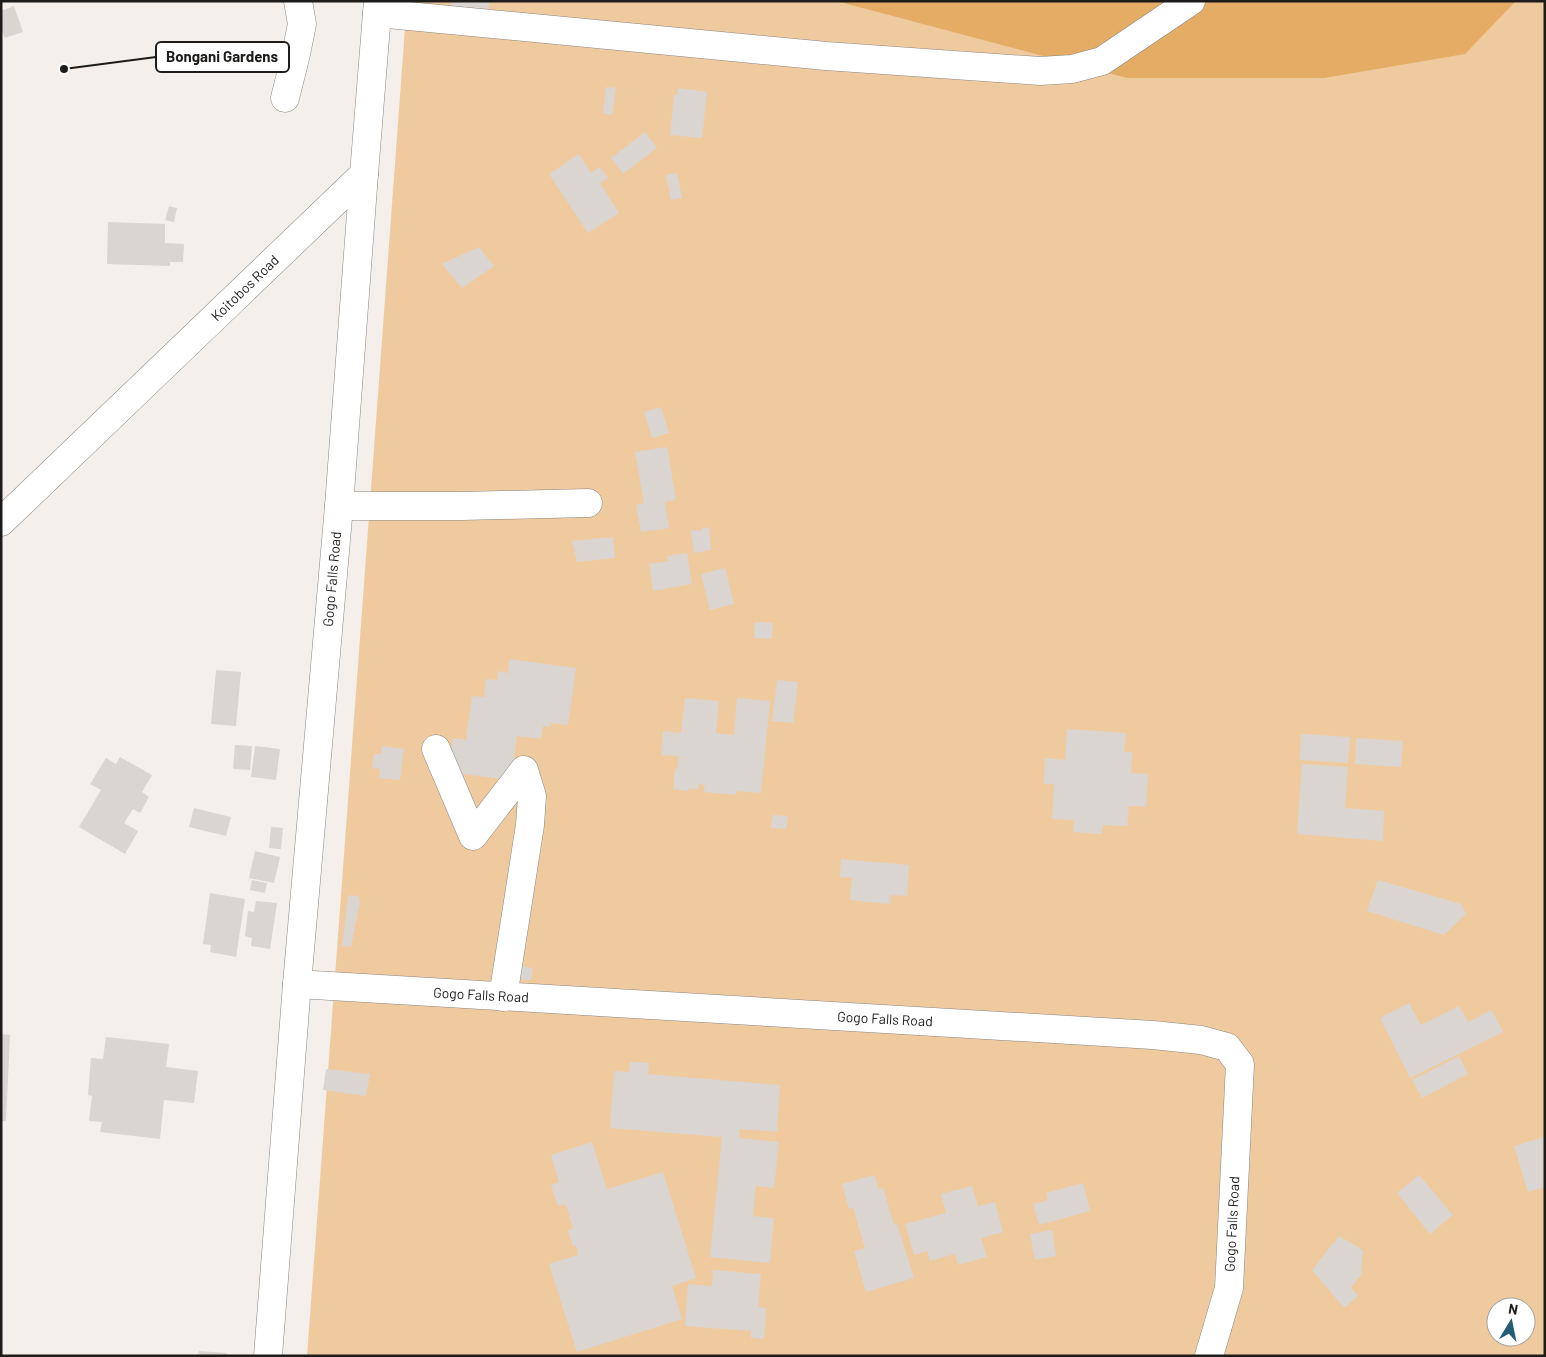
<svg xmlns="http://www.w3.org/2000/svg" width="1546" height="1357" viewBox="0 0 1546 1357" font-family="Barlow,sans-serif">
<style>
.green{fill:#f0ca9f;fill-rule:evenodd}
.forest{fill:#e5ac66}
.building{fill:#dad5d0}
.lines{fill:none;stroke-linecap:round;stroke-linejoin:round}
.minor-casing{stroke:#8a8681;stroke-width:29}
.minor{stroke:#fff;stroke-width:28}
.labels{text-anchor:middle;stroke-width:5;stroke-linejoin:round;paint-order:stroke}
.street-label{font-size:14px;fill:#1d1c1a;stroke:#fff}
.leader{fill:none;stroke:#1d1c1a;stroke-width:2}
.callout-dot{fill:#1d1c1a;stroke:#fff;stroke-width:2}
.callout{fill:#fff;stroke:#1d1c1a;stroke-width:2}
.callout-label{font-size:15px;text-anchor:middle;font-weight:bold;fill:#1d1c1a}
</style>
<rect width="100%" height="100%" fill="#f4efea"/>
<!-- green -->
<path class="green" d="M407,1H1545V1356H307ZM1496,1307H1526V1337H1496Z"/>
<!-- forest -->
<path class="forest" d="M836,1H1516L1465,54L1324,78H1127Z"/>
<!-- building -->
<g class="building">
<path d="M451,1H490L488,12L451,8Z"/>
<path d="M14,6L23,32L5,38L1,28V11Z"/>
<path d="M606,87L616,88L612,115L603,113Z"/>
<path d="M678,88L707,92L702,138L670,135L674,95H677Z"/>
<path d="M645,132L657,148L623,174L611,158Z"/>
<path d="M579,154L591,173L600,167L608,178L600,183L619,213L588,233L549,174Z"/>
<path d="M677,173L682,198L671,200L666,175Z"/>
<path d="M169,206L177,208L174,222L165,220Z"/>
<path d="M108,222L165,224V243L184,244L183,262H170V266L107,264Z"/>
<path d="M479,247L494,266L462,288L442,264Z"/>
<path d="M661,407L669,433L652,438L644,412Z"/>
<path d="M667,447L676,500L665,502L669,528L641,532L636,505L644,503L635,452Z"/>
<path d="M703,527L709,528L711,550L694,553L691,530L701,531Z"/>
<path d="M613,537L615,558L577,562L572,541Z"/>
<path d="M687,553L692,584L653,591L649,564L668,561L667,556Z"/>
<path d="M725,568L734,604L710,610L701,574Z"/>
<path d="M755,622L773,623L772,639L754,638Z"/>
<path d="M509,659L576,668L568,725L550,723V727L543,726L541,739L517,736L511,780L455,773L450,767L453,738L466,740L472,696L484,697L486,679L497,680L498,671L508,673Z"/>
<path d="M216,670L241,672L236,726L211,724Z"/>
<path d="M777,680L798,682L793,723L772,721Z"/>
<path d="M685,698L719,701L716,733L734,735L737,698L770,701L761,793L737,791L736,795L704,792L705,785L699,784L698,790L689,788L688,791L673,789L675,769H677L679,756L661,755L663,731L681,733Z"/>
<path d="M1067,729L1126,733L1124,752H1132L1131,773L1148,774L1146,807L1129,806L1127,826L1103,825L1102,834L1073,832L1074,820L1052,819L1054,784H1044L1045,758L1065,760Z"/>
<path d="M1301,734L1350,737L1348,763L1300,760Z"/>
<path d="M1356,738L1403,741L1401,767L1355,764Z"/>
<path d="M235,745L252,746L250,770L233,769Z"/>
<path d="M255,746L280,749L276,780L251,777Z"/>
<path d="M382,746L404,749L400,780L379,778L380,769L372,768L374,754H381Z"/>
<path d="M120,757L152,775L142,792L149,797L140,813L133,809L124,823L138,831L125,854L79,827L101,790L90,784L106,758L116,764Z"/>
<path d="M1302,764L1348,767L1345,808L1384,811L1383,841L1297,834Z"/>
<path d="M194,808L231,817L226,836L189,827Z"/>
<path d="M773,815L788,816L786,829L771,828Z"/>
<path d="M271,827L283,828L281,849L269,848Z"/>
<path d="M255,851L280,857L274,883L249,878Z"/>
<path d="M841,859L909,865L907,896L891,895L890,904L850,900L852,878L840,877Z"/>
<path d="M252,880L267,883L265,893L250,890Z"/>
<path d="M1378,880L1461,904L1466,914L1444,935L1367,911Z"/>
<path d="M210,893L245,899L236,957L210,952L211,945L203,944Z"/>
<path d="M350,895L358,896L360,900L351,947L342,946L348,897Z"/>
<path d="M256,901L277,903L270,949L251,946L252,938L245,936L248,911L254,912Z"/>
<path d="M520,966L533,968L531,980H522L519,968Z"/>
<path d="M1409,1003L1421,1025L1459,1006L1468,1022L1492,1010L1503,1032L1410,1078L1380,1018Z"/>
<path d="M1,1034L10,1035L6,1121H1Z"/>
<path d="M106,1037L169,1044L166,1067L198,1071L194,1103L164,1100L160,1139L100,1132L102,1122L89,1121L92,1096L88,1095L91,1058L103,1059Z"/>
<path d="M1459,1056L1468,1074L1422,1098L1412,1080Z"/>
<path d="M630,1062L649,1063L648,1074L780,1085L777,1132L740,1129L739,1138L779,1142L774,1188L756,1186L753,1216L774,1218L770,1263L710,1257L722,1137L610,1128L614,1071L629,1072Z"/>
<path d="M326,1069L370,1074L366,1096L323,1090Z"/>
<path d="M1545,1137V1187L1528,1192L1514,1146Z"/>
<path d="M592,1142L607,1189L663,1172L696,1278L672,1286L682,1319L577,1352L549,1264L578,1255L576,1246L573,1247L568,1230L573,1229L566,1204L558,1206L551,1185L559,1182L551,1155Z"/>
<path d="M874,1175L879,1189L883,1188L894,1225L897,1224L914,1278L866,1292L854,1251L865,1248L853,1208L849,1209L842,1184Z"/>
<path d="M1419,1175L1453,1215L1430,1234L1397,1193Z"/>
<path d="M1083,1183L1090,1211L1039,1225L1033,1204L1048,1200L1046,1193Z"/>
<path d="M972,1186L978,1206L995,1202L1003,1232L981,1238L987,1257L958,1265L955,1254L930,1261L927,1251L914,1255L905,1224L946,1213L941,1194Z"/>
<path d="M1052,1230L1056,1256L1035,1260L1030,1234Z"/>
<path d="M1339,1236L1363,1250L1361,1275L1351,1287L1358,1296L1344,1308L1312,1270Z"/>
<path d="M713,1270L761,1274L758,1307L766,1308L764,1339L751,1338V1331L685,1326L688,1284L712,1286Z"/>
<path d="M199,1351L227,1353V1356H198Z"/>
</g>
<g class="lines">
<!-- minor casing -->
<g class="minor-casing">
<g id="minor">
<path d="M377,13L826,56L1040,71L1072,69L1102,61L1191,1"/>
<path d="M285,98L296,54L302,24L298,1"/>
<path d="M339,506H462L588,503"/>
<path d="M1,522L364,174L378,1"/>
<path d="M436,749L473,836L524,770L532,796L530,825L503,997"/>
<path d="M297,984L1153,1035L1201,1040L1227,1047L1240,1064L1229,1288L1209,1356"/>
<path d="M268,1356L297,984L339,506L364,174"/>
</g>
</g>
<!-- minor -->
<use href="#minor" class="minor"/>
</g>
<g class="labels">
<!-- street labels -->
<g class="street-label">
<text transform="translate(245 288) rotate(-44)" y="5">Koitobos Road</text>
<text transform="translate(332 579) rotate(-85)" y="5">Gogo Falls Road</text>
<text transform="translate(481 995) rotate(3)" y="5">Gogo Falls Road</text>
<text transform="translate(885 1019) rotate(3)" y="5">Gogo Falls Road</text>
<text transform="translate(1232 1224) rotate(-87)" y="5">Gogo Falls Road</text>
</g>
</g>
<!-- callouts -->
<path class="leader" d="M64 69L156 57"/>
<circle class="callout-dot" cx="64" cy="69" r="5"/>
<rect class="callout" x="156" y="42" width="133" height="30" rx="5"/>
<g class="callout-label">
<text x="222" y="62">Bongani Gardens</text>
</g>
<!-- border -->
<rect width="1546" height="1357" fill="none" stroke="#1d1c1a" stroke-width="5"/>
<!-- north arrow -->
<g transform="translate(1511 1322) rotate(10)"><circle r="24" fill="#ffffff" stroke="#a5a4a3"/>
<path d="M0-4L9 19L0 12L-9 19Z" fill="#235e76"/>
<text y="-8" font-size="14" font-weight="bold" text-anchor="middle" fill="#1d1c1a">N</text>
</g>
</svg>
